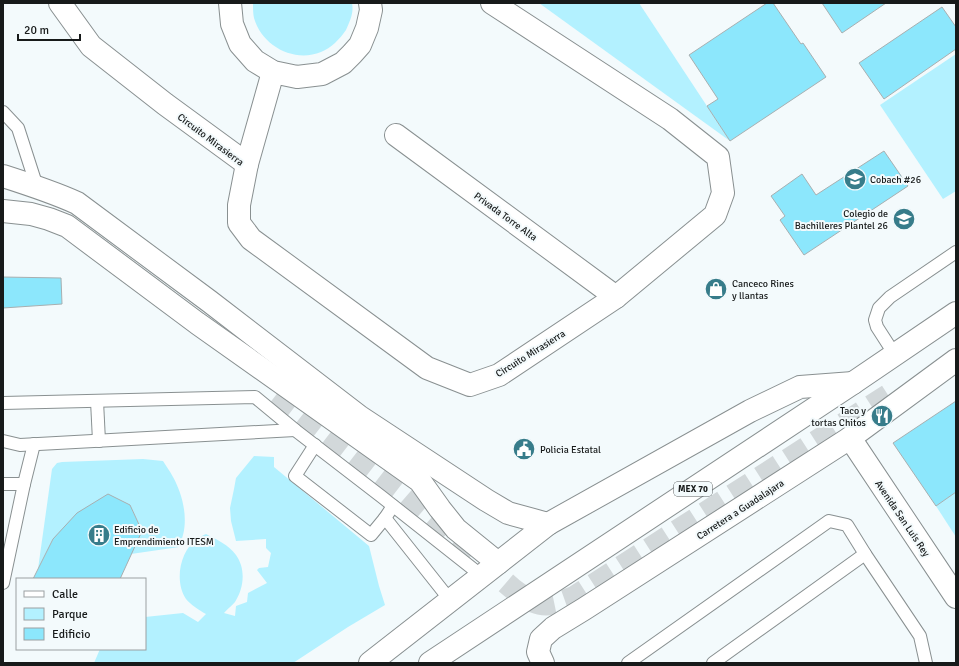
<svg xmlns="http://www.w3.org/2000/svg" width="959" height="666" viewBox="0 0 959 666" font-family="Signika,sans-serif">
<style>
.green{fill:#b3f1ff}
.building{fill:#8ce7fc;stroke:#a8afb0}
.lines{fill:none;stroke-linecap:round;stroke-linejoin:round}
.minor-tunnel{stroke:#d2d8da;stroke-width:22;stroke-dasharray:22 11;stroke-linecap:butt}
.service-casing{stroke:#899091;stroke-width:14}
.minor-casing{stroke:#899091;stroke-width:24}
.trunk-casing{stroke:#899091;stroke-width:24}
.service{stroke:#fff;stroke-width:12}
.minor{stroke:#fff;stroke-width:22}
.trunk{stroke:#fff;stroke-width:22}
.labels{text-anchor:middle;stroke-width:4;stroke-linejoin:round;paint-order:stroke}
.shield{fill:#f3fafc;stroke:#595d5e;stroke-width:1}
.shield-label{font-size:9px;font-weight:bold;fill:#171a1a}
.street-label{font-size:10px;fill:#171a1a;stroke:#f3fafc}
.poi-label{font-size:10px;fill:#171a1a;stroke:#f3fafc;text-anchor:start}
</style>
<rect width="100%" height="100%" fill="#f3fafc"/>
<!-- green -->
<g class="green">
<path d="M253,3H352C354,13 350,21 346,30C340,39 331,48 321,52C294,63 262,46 254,18C253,14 253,8 253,3Z"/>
<path d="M539,3H639L730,141Z"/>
<path d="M956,54V191L943,199L880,105Z"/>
<path d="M254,456L274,457V467L369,546L379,586L385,605L348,627L293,663H94L100,649H145V617L183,613L198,622L206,614C200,611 190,604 186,599C174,581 180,551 197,539C200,537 203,535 206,534C216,539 229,545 236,555C246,569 244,588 235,602C232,606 227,609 224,613L235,616L236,606L247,602L248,593L267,583L257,570L259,568L268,567L271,553L266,548V539L236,541L231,521L230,508L234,489L236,478Z"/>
<path d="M143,459L163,461C166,466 170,471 173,477C182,493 188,516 183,535C182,539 180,543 179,547L131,554L142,530L130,505L53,539L38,569L52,469L57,463L62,462Z"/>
<path d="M956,492V537L936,506Z"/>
</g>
<!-- building -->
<g class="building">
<path d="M767,3H773L801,44L803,43L826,77L730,141L707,106L718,99L689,55Z"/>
<path d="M822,3H886L842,33Z"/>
<path d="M942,7L956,27V49L884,99L859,63Z"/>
<path d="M884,151L908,186L804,255L780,220L785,216L771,196L802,174L816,195Z"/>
<path d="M3,277L61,278L62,304L3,308Z"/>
<path d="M956,401V492L936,506L893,443Z"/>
<path d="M108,494L130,505L142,531L120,579H33L53,539L77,513Z"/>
</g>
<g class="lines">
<!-- minor-tunnel -->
<path class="minor-tunnel" d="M276,395L402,493L513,589C537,607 545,609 574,597L888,395"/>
<!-- service casing -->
<g class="service-casing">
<g id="service">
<path d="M3,112L18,128L37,187"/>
<path d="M895,355L877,327L875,320L879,308L890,297L956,252"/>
<path d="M97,401L99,441"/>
<path d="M3,403L255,397L295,430L382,497L482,576"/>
<path d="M3,441L20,445L295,430"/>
<path d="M315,445L295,476L371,535L385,518L393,506"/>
<path d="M3,484H24L34,444"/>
<path d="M385,518L450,600"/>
<path d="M3,583L24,484"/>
<path d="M628,663L829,521L847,525L865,554L920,636L926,663"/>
<path d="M713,663L865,554"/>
</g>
</g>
<!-- minor casing -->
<g class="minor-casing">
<g id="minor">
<path d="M60,3L91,46L165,104L247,164"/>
<path d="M230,3L232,24L240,44L255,61L273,72L297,77L322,74L343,63L352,54L360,45L367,28L371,10L370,3"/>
<path d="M273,72L247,164L239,205V223L251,239L427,368L470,385L499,375L616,297L715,215L723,193L718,157L670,119L492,3"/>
<path d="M396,135L616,297"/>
<path d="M3,176C28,184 53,192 77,203L209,301L360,417L486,500L508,513L548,524"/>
<path d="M3,211L31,214L49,219L67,226L197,323L420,481L440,509L456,529L498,563"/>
<path d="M850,438L956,597"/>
<path d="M370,663L548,524L750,411L800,387L853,383"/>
<path d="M543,663L538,652L541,639L553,628L584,609L850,438L956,360"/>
</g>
</g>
<!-- trunk casing -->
<g class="trunk-casing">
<path id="trunk" d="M430,663L853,383L956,313"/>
</g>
<!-- service -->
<use href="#service" class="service"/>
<!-- minor -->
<use href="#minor" class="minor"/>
<!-- trunk -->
<use href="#trunk" class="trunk"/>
</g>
<!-- icons -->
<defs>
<g id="school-disc" transform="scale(1.15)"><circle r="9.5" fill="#377c8a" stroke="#f3fafc"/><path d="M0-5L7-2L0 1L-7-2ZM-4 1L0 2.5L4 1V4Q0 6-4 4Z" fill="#fff"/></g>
<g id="shop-disc" transform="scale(1.15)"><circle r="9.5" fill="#377c8a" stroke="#f3fafc"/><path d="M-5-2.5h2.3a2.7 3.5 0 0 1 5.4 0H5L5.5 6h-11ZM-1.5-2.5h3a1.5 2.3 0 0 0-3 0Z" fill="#fff"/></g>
<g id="restaurant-disc" transform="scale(1.15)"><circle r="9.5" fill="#377c8a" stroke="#f3fafc"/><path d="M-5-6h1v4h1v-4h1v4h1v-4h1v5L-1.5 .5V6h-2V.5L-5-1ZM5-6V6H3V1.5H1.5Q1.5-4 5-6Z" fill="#fff"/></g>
<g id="civic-disc" transform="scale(1.15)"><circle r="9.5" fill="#377c8a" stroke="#f3fafc"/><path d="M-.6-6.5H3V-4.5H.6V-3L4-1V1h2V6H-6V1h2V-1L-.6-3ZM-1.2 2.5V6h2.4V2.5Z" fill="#fff"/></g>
<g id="building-disc" transform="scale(1.15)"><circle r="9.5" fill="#377c8a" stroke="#f3fafc"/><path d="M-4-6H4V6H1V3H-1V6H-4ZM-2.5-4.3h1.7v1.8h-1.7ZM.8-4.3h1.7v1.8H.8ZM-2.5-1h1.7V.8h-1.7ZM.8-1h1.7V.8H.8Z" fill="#fff"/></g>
</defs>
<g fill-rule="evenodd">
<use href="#school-disc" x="855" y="179"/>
<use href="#school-disc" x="904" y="219"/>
<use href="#shop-disc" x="716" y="289"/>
<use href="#restaurant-disc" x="882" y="416"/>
<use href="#civic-disc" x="524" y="449"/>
<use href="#building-disc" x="99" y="535"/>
</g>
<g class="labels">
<!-- shield labels -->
<rect class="shield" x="674" y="482" width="38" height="14" rx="3"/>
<g class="shield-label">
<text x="693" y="492">MEX 70</text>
</g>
<!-- street labels -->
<g class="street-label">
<text transform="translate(211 139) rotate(37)" y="4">Circuito Mirasierra</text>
<text transform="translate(506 216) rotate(36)" y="4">Privada Torre Alta</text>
<text transform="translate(530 353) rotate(-32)" y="4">Circuito Mirasierra</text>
<text transform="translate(740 509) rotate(-33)" y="4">Carretera a Guadalajara</text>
<text transform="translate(903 518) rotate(56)" y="4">Avenida San Luis Rey</text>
</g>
<!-- poi labels -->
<g class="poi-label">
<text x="870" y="183">Cobach #26</text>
<text x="888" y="217" text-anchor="end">Colegio de<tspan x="888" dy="12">Bachilleres Plantel 26</tspan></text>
<text x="732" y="287">Canceco Rines<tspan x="732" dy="12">y llantas</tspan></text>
<text x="866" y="414" text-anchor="end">Taco y<tspan x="866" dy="12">tortas Chitos</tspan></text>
<text x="540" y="453">Policia Estatal</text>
<text x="114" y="533">Edificio de<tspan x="114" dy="12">Emprendimiento ITESM</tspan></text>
</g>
</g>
<!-- border -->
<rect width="959" height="666" fill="none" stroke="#171a1a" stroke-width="8"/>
<!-- legend -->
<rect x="16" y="578" width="130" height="72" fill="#f3fafc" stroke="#9ba0a2"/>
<rect x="24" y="591" width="20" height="6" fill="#ffffff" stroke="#9ba0a2"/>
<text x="52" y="598" font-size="12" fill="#171a1a">Calle</text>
<rect x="24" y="608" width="20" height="12" fill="#b3f1ff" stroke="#9ba0a2"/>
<text x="52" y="618" font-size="12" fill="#171a1a">Parque</text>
<rect x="24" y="628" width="20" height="12" fill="#8ce7fc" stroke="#9ba0a2"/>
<text x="52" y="638" font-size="12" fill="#171a1a">Edificio</text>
<!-- scale -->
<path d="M18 34v6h62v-6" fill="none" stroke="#171a1a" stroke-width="2"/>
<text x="24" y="34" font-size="12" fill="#171a1a" stroke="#f3fafc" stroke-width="3" paint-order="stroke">20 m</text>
</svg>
